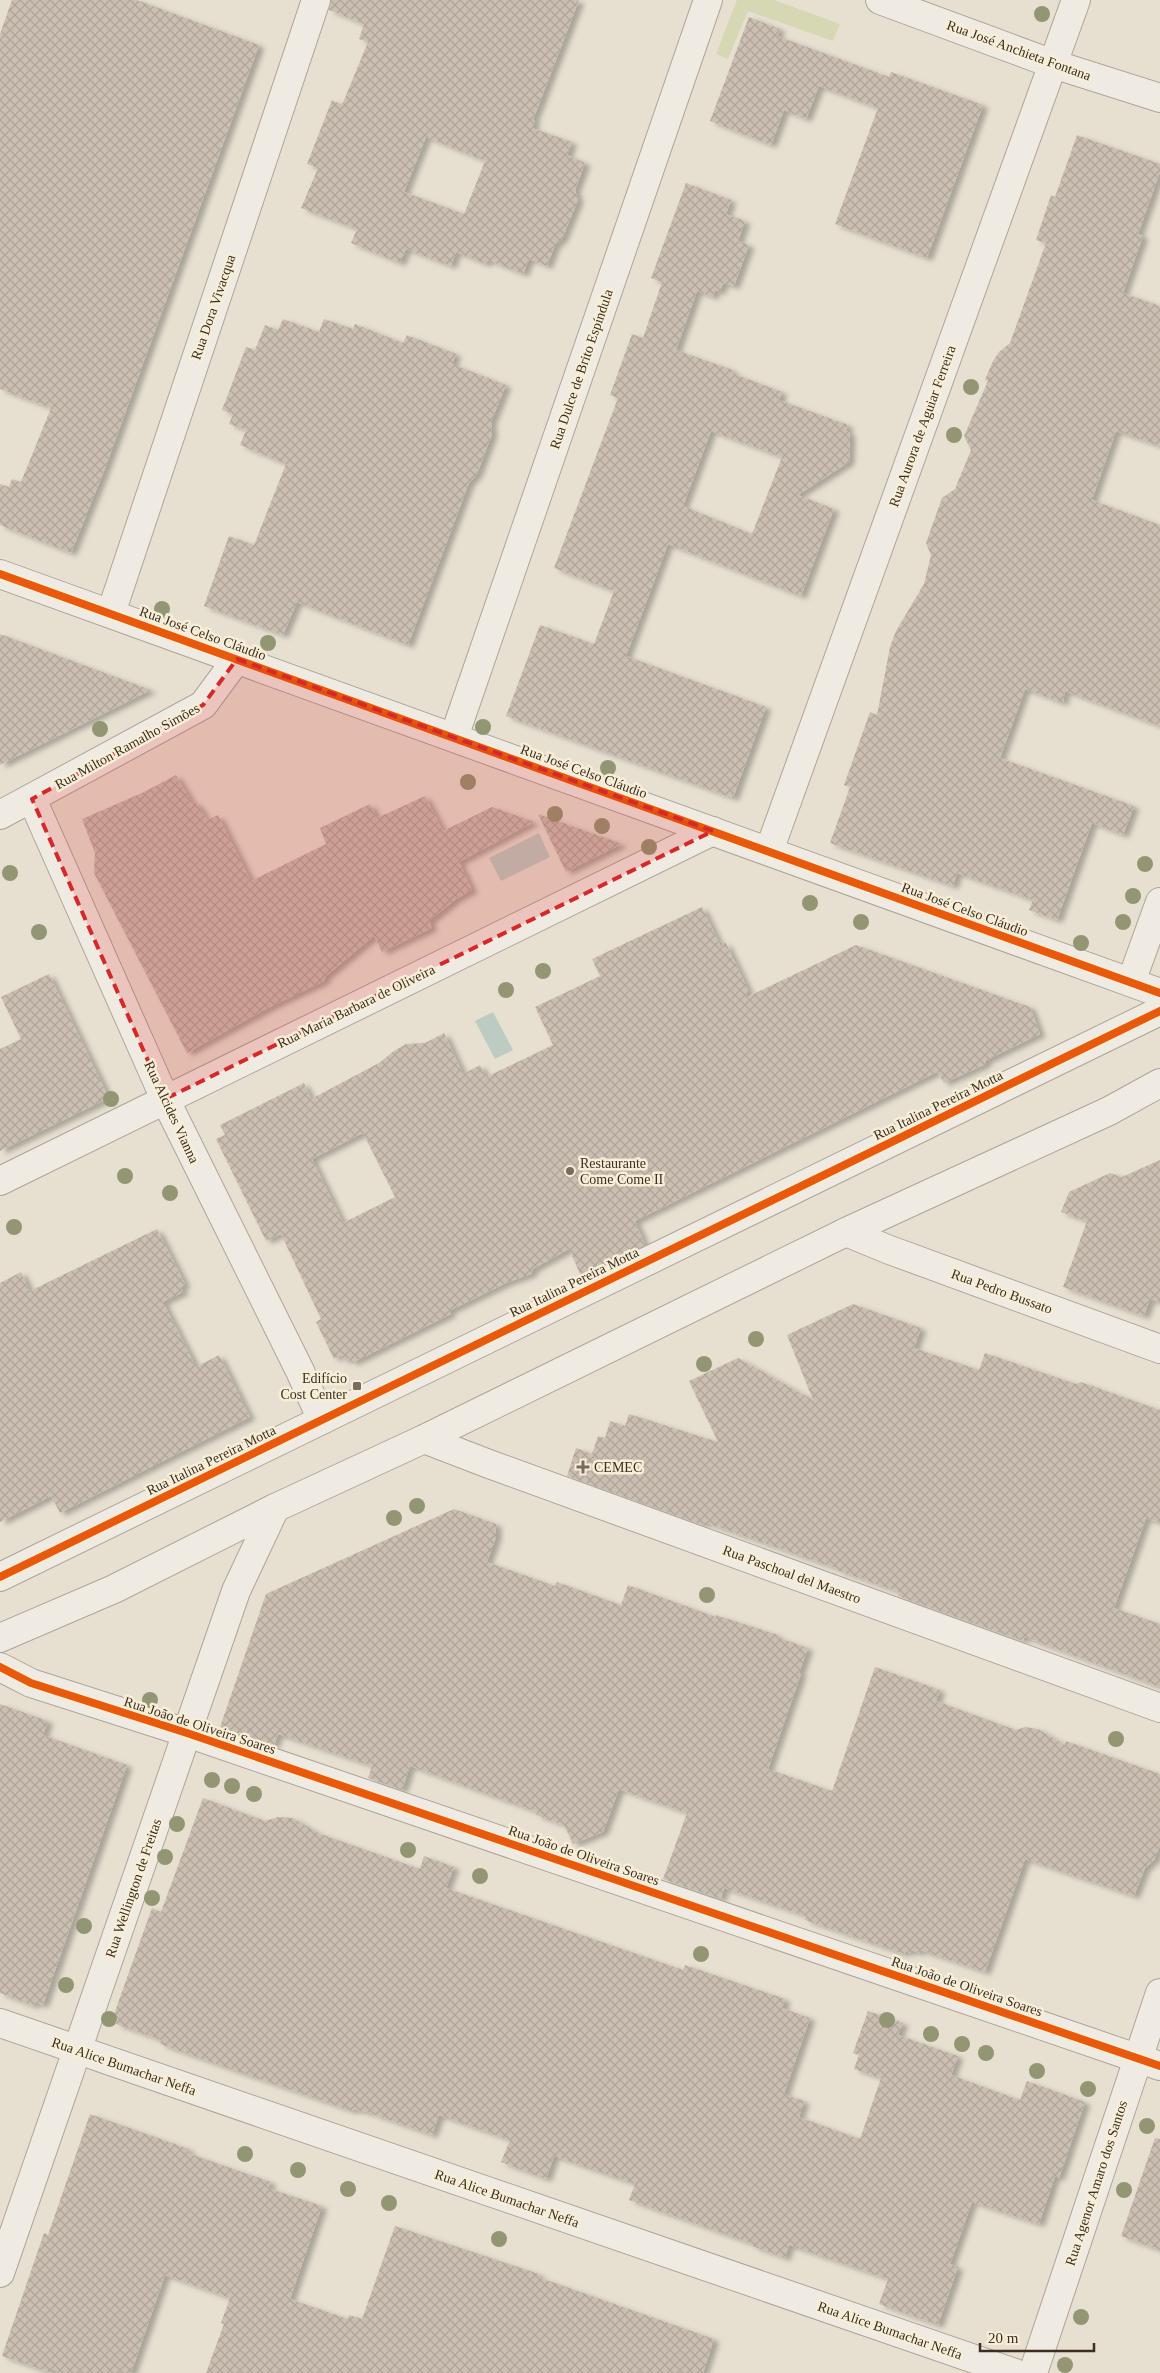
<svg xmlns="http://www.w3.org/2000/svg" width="1160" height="2373" viewBox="0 0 1160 2373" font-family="'Times New Roman',serif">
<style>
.garden{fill:#d6d7b3}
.water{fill:#bcccc2}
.building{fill:url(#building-cross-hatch);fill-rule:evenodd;filter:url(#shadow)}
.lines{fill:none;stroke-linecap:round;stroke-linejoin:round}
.minor-casing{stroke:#ada599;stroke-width:30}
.minor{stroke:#efebe3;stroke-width:28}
.cycleway-casing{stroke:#f7eed8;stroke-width:11}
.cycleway{stroke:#e8590c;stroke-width:8}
.tree{fill:#929673}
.marked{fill:#d62828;fill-opacity:0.2;stroke:#d62828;stroke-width:4;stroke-dasharray:10 6;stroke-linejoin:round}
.poi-dot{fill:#786c5e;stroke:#f7eed8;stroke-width:2}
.labels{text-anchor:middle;stroke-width:5;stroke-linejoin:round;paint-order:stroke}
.street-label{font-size:14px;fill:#3d2e20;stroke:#f7eed8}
.poi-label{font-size:14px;fill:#3d2e20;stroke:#f7eed8;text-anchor:start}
</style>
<defs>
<pattern id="building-cross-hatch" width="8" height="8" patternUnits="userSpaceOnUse" patternTransform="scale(1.25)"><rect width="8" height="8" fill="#cbbfb2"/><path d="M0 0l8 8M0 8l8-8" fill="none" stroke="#afa499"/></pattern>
<filter id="shadow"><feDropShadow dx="5.5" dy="3" stdDeviation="2.5" flood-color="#0004"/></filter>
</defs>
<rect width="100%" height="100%" fill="#e7e0d1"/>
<!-- garden -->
<path class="garden" d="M737,0H774L840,24L833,41L748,11L728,59L716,54Z"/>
<!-- water -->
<g class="water">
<path d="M539,833L550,857L501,881L489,858Z"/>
<path d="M493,1012L513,1050L495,1059L475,1021Z"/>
</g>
<!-- building -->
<g class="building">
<path d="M12,0H137L259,45L104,471L71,553L0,525V484L9,487L12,479L21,482L51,408L0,389V34Z"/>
<path d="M331,0H579L533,120L535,121L532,128L572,142L567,155L585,163L575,190L578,200L562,239L555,245L547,266L529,259L523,274L488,260L486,264L456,252L451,266L406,249L400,263L351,243L357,229L301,208L318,168L307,164L332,100L342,105L368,42L359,39L364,24L329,10ZM426,137L485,161L464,214L404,192Z"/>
<path d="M749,17L780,29L777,36L889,77L891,72L983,105L927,258L835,224L878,108L819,86L806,119L784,110L771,145L710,121Z"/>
<path d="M1077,135L1160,164V172L1138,234L1143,236L1123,293L1160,306V446L1116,431L1092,500L1160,525V726L1065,691L1063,703L1025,689L1000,758L1134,806L1123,835L1092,823L1057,920L1029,910L1033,900L957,873L953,886L830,843L850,787L844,785L870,712L877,715L890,647L896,631L924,584L931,555L926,543L942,498L955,489L971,450L964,436L988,381L985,380L993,361L999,352L1010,343L1046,243L1036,240L1051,195L1055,197Z"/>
<path d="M686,183L731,200L726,214L745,221L738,241L749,245L734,286L723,283L720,292L715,290L713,297L697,291L676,350L733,370L732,373L782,392L779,400L848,425L846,431L850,433L849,462L798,495L834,509L801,596L668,544L626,656L766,707L733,798L506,716L540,625L594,644L614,591L554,568L618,398L610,395L632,334L643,338L662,282L651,278ZM711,431L782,457L752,534L683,506Z"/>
<path d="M283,319L319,332L324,319L353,329L355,324L403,343L407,335L456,354L452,364L506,385L491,422L492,434L477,474L469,483L408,645L297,602L283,635L204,606L229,536L254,545L286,464L240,445L246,430L229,424L233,414L222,410L246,347L255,350L265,325L278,330Z"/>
<path d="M0,634L151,690L0,765Z"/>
<path d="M176,775L191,801L197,804L207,820L218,815L251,881L326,844L320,828L370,804L377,818L425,796L443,831L492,807L534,822L459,862L472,890L456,899L429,921L432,928L382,952L374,936L326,976L324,981L270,1007L187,1053L94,873L95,853L82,819L144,792Z"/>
<path d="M538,814L622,844L566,872Z"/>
<path d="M702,907L722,949L725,941L748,990L745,998L856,945L1030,1007L1040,1034L985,1061L986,1064L944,1083L937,1072L635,1221L645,1245L581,1276L569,1249L533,1269L531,1274L506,1283L449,1311L451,1314L352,1363L349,1358L344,1361L341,1355L334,1359L316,1322L321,1319L281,1234L266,1241L216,1139L225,1135L220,1125L304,1083L311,1099L379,1063L394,1051L406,1044L425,1043L444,1033L463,1074L480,1065L486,1077L553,1045L535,1007L600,976L592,959ZM363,1133L395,1197L343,1223L312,1159Z"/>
<path d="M49,974L109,1098L0,1151V1049L21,1039L1,997Z"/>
<path d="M1160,1160V1302L1150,1299L1144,1316L1063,1287L1087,1221L1061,1212L1069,1192L1110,1173L1122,1177Z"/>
<path d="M157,1229L185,1284L181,1287L183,1292L163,1302L196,1367L219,1355L250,1417L60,1513L51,1496L0,1522V1283L21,1272L30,1291Z"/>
<path d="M853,1304L921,1328L914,1348L979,1370L985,1353L1076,1384L1081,1382L1160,1410V1523L1146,1518L1114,1608L1160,1624V1687L1024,1637L1023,1641L898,1596L899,1592L837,1570L838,1569L704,1522L702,1525L567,1476L576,1448L592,1454L598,1436L605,1438L610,1421L625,1426L629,1414L718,1442L689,1381L738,1358L813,1400L787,1335Z"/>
<path d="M454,1509L496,1524V1537L487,1562L555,1586L557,1582L621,1605L628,1585L716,1617V1615L778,1635L777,1637L808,1648L799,1673L801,1674L768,1769L832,1791L875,1667L940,1690L936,1701L1016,1730L1025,1727L1038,1729L1065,1745L1066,1741L1160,1774V1846L1154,1860L1145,1868L1134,1896L1025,1859L985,1972L920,1950L919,1953L911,1950V1953L905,1951L904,1954L805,1920L806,1916L724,1888L721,1899L663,1879L687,1813L619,1789L603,1832L573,1844L564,1825L536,1815L537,1812L410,1766L402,1790L368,1778L372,1766L278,1734L274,1746L220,1727L266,1594Z"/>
<path d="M0,1704L48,1721L43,1735L127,1765L43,2005L35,2002L34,2006L0,1993Z"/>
<path d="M203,1798L265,1821L278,1817L293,1818L318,1833L420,1869L424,1856L454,1867L446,1888L683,1970L685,1965L785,1999L782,2008L810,2018L784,2094L804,2101L799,2117L860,2139L881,2078L854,2069L859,2055L853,2053L868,2011L903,2023L898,2035L958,2056L951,2075L1020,2100L1027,2081L1085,2102L1059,2178L1055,2176L1039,2224L972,2202L950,2264L958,2267L938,2325L879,2304L888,2279L789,2245L785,2258L752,2246L753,2244L629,2200L635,2184L554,2156L546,2179L501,2162L510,2140L439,2115L432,2135L367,2112L353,2109L352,2111L233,2070L160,2044L161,2040L116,2024L118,2019L113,2017L152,1908L161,1912Z"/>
<path d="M90,2114L189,2149L188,2153L271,2182L268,2188L322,2206L290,2299L348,2319L349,2315L362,2319L395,2226L539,2274L538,2277L714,2339L703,2373H206L224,2324L221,2323L230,2298L165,2275L131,2373H61L52,2369L51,2373L2,2356L44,2233L48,2235Z"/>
<path d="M1155,2138L1160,2139V2250L1121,2236Z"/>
</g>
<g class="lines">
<!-- minor casing -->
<g class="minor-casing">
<g id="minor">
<path d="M880,0L1053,64L1160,98"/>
<path d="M0,574L1160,993"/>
<path d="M111,613L316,0"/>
<path d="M454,737L708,0"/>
<path d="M32,799L165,1099L300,1371L322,1420"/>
<path d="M0,815L203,705L237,659"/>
<path d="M769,851L1076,0"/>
<path d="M1131,982L1160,902"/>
<path d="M0,1181L713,831"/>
<path d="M846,1232L887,1249L1160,1349"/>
<path d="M424,1439L489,1464L1160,1708"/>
<path d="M0,1577L1160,1011"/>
<path d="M0,1638L114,1589L275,1508L424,1439L846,1232L1109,1111L1160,1083"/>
<path d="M0,1667L31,1683L187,1733L1160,2066"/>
<path d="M0,2023L1015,2373"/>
<path d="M0,2273L236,1591L275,1508"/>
<path d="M1033,2373L1160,1993"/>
</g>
</g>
<!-- minor -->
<use href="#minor" class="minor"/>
<!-- cycleway casing -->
<g class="cycleway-casing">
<g id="cycleway">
<path d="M0,574L1160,993"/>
<path d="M0,1577L1160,1011"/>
<path d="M0,1667L31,1683L187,1733L1160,2066"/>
</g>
</g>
<!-- cycleway -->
<use href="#cycleway" class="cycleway"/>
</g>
<!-- trees -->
<g class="tree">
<circle cx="1042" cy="14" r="8"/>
<circle cx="971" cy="387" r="8"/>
<circle cx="954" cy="435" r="8"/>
<circle cx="162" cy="609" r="8"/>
<circle cx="268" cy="643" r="8"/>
<circle cx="483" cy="727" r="8"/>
<circle cx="100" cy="729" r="8"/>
<circle cx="608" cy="768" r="8"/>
<circle cx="468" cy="782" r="8"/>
<circle cx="555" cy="814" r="8"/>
<circle cx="602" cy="826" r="8"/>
<circle cx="649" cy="847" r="8"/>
<circle cx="1145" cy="864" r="8"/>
<circle cx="10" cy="873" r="8"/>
<circle cx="1133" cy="896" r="8"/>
<circle cx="810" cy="903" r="8"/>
<circle cx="861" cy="922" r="8"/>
<circle cx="1123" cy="922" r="8"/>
<circle cx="39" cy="932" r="8"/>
<circle cx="1081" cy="943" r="8"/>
<circle cx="543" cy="971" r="8"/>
<circle cx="506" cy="990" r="8"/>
<circle cx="111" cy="1099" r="8"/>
<circle cx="125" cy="1176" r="8"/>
<circle cx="170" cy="1193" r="8"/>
<circle cx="14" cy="1227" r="8"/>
<circle cx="756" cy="1339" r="8"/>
<circle cx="704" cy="1364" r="8"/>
<circle cx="417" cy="1506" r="8"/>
<circle cx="394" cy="1518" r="8"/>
<circle cx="707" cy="1595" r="8"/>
<circle cx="150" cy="1700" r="8"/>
<circle cx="1116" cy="1739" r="8"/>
<circle cx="212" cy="1780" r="8"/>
<circle cx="232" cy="1786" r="8"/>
<circle cx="254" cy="1794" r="8"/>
<circle cx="177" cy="1824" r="8"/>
<circle cx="408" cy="1850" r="8"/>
<circle cx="165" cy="1857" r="8"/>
<circle cx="480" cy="1876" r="8"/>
<circle cx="152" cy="1898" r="8"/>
<circle cx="84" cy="1926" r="8"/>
<circle cx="701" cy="1954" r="8"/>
<circle cx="66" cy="1985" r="8"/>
<circle cx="109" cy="2019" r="8"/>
<circle cx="887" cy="2020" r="8"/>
<circle cx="931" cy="2034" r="8"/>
<circle cx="962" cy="2044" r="8"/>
<circle cx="986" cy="2053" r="8"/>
<circle cx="1037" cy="2071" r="8"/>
<circle cx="1088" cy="2089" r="8"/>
<circle cx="1147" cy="2126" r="8"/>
<circle cx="245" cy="2154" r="8"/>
<circle cx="298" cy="2170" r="8"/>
<circle cx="348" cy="2189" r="8"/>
<circle cx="1124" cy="2190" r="8"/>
<circle cx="389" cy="2203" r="8"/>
<circle cx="499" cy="2239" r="8"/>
<circle cx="1081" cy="2317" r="8"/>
<circle cx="1065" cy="2365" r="8"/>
</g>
<!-- marked area -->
<path class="marked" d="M237,659L713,831L165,1099L32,799L203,705Z"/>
<!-- markers -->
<g class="poi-dot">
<circle cx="570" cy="1171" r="5"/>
<rect x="352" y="1381" width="10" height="10" rx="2.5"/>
<path d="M580.5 1459.5h5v5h5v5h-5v5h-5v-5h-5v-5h5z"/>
</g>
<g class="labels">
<!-- street labels -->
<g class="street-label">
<text transform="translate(1019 50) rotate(20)" y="5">Rua José Anchieta Fontana</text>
<text transform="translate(213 307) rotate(-71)" y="5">Rua Dora Vivacqua</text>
<text transform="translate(581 369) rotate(-71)" y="5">Rua Dulce de Brito Espíndula</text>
<text transform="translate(922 426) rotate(-70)" y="5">Rua Aurora de Aguiar Ferreira</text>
<text transform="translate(203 633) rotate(20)" y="5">Rua José Celso Cláudio</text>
<text transform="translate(127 746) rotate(-29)" y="5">Rua Milton Ramalho Simões</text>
<text transform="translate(584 771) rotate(20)" y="5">Rua José Celso Cláudio</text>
<text transform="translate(965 909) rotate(20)" y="5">Rua José Celso Cláudio</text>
<text transform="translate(356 1006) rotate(-26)" y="5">Rua Maria Barbara de Oliveira</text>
<text transform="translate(938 1105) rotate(-26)" y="5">Rua Italina Pereira Motta</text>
<text transform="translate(172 1112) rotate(65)" y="5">Rua Alcides Vianna</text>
<text transform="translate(574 1282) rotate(-26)" y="5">Rua Italina Pereira Motta</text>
<text transform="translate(1002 1291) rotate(20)" y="5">Rua Pedro Bussato</text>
<text transform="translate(211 1460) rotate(-26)" y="5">Rua Italina Pereira Motta</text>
<text transform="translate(792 1574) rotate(20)" y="5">Rua Paschoal del Maestro</text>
<text transform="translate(200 1725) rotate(18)" y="5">Rua João de Oliveira Soares</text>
<text transform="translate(584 1855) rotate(19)" y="5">Rua João de Oliveira Soares</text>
<text transform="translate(133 1888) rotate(-71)" y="5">Rua Wellington de Freitas</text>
<text transform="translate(967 1986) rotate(19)" y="5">Rua João de Oliveira Soares</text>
<text transform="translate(124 2066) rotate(19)" y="5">Rua Alice Bumachar Neffa</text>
<text transform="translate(1096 2183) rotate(-72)" y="5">Rua Agenor Amaro dos Santos</text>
<text transform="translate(507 2198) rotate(19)" y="5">Rua Alice Bumachar Neffa</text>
<text transform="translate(890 2330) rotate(19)" y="5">Rua Alice Bumachar Neffa</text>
</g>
<!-- poi labels -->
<g class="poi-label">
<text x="580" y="1168">Restaurante<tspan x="580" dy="16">Come Come II</tspan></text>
<text x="347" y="1383" text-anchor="end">Edifício<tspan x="347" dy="16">Cost Center</tspan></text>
<text x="594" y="1472">CEMEC</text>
</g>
</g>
<!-- scale -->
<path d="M980 2343v8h114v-8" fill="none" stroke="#3d2e20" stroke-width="2.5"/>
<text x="988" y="2343" font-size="15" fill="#3d2e20" stroke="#f7eed8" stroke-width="4" paint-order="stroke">20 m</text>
</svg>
